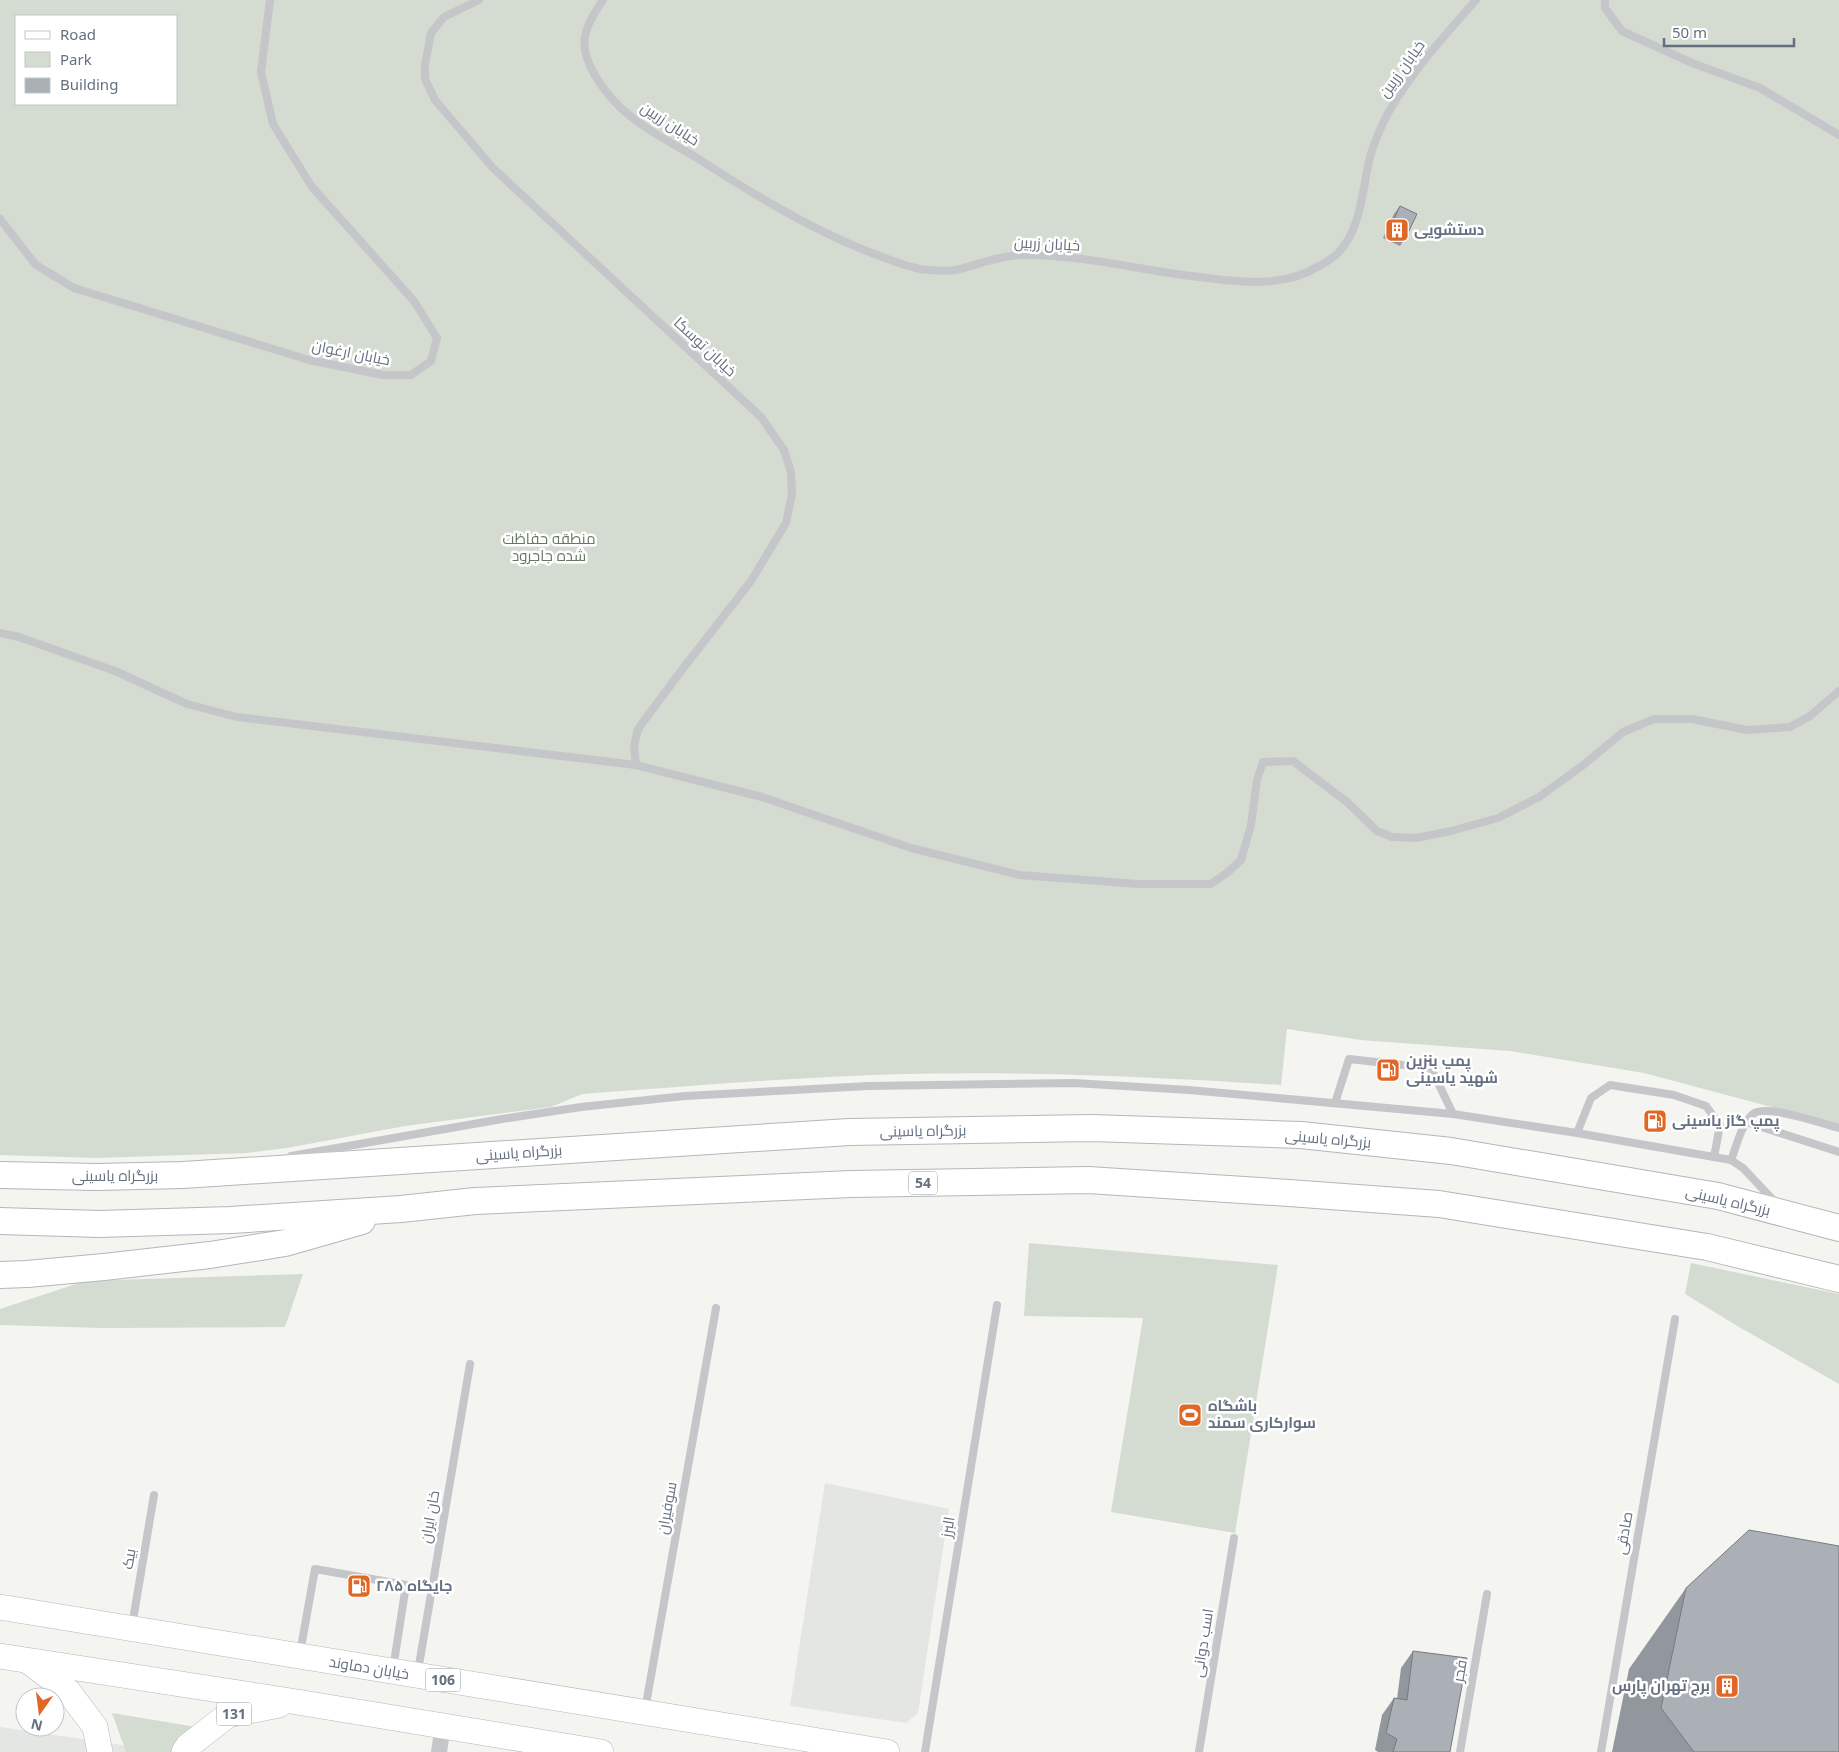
<svg xmlns="http://www.w3.org/2000/svg" width="1839" height="1752" viewBox="0 0 1839 1752" font-family="'Noto Sans',Cairo,sans-serif">
<style>
.built{fill:#e4e6e4}
.green{fill:#d4dbd1;fill-rule:evenodd}
.lines{fill:none;stroke-linecap:round;stroke-linejoin:round}
.primary-casing{stroke:#b5b7bc;stroke-width:26}
.trunk-casing{stroke:#b4b6ba;stroke-width:28}
.service{stroke:#c4c6ca;stroke-width:8}
.minor{stroke:#c4c6ca;stroke-width:16}
.primary{stroke:#fff;stroke-width:25}
.trunk{stroke:#fff;stroke-width:26}
.wall{fill:#92979d}
.building{fill:#aab0b6;stroke:#777b7f}
.labels{text-anchor:middle;stroke-width:5;stroke-linejoin:round;paint-order:stroke}
.shield{fill:#fff;stroke:#929ba7;stroke-width:1}
.shield-label{font-size:14px;font-weight:bold;fill:#647081}
.street-label{font-size:15px;fill:#647081;stroke:#fff}
.poi-label{font-size:15px;font-weight:bold;fill:#647081;stroke:#fff;text-anchor:start}
.park-label{font-size:15px;fill:#647862;stroke:#fff}
</style>
<rect width="100%" height="100%" fill="#f4f4f0"/>
<!-- built -->
<g class="built">
<path d="M825,1483L949,1509L918,1713L906,1723L790,1706Z"/>
<path d="M0,1727L170,1752H0Z"/>
</g>
<!-- green -->
<g class="green">
<path d="M0,0H1839V1125L1644,1073L1510,1051L1361,1040L1287,1029L1281,1085C1155,1077 1029,1071 903,1074C796,1077 689,1086 582,1094L551,1107L405,1126L287,1148L246,1153L96,1158L0,1155ZM16,16H176V104H16Z"/>
<path d="M1029,1243L1278,1265L1235,1533L1111,1512L1143,1318L1024,1316Z"/>
<path d="M1691,1263L1839,1294V1384L1739,1327L1685,1294Z"/>
<path d="M303,1274L285,1327L104,1328L0,1325V1309L85,1281Z"/>
<path d="M112,1713L196,1727L177,1752H126Z"/>
</g>
<g class="lines">
<!-- primary casing -->
<g class="primary-casing">
<g id="primary">
<path d="M0,1607L887,1752"/>
<path d="M0,1656L297,1702L601,1752"/>
<path d="M28,1661L68,1691L95,1727L100,1752"/>
<path d="M184,1752L188,1746L228,1715L279,1705"/>
</g>
</g>
<!-- trunk casing -->
<g class="trunk-casing">
<g id="trunk">
<path d="M0,1175L97,1177L183,1175L849,1132L1091,1128L1301,1135L1451,1151L1718,1196L1839,1228"/>
<path d="M0,1221L99,1224L231,1220L401,1209L475,1201L851,1184L1088,1180L1289,1193L1439,1204L1707,1247L1839,1279"/>
<path d="M0,1275L27,1274L104,1267L210,1255L285,1243L362,1221"/>
</g>
</g>
<!-- service -->
<g class="service">
<path d="M479,0L444,17L431,33L425,65V79L435,100L493,168L761,417L784,450L791,472L792,494L786,523L751,581L681,671L638,729L634,746L636,765"/>
<path d="M603,0C592,16 580,35 586,55C592,75 607,95 622,109C644,129 672,143 697,158C750,192 805,226 864,250C882,257 901,265 920,269C931,270 946,272 956,270C980,264 1001,255 1026,255C1081,255 1136,269 1191,276C1233,281 1281,290 1319,266C1326,262 1334,258 1339,252C1362,227 1362,189 1370,157C1374,143 1383,121 1391,108C1414,69 1446,34 1476,0"/>
<path d="M1605,0V8L1622,31L1692,63L1760,88L1839,135"/>
<path d="M0,219L36,265L74,288L309,360L383,375H411L431,361L437,338L414,301L312,187L273,124L261,72L270,0"/>
<path d="M0,633L19,637L115,671L187,704L237,717L636,765L762,797L911,848L1020,875L1138,884H1211L1228,872L1241,860L1251,825L1257,780L1263,762L1293,761L1347,802L1377,831L1392,837L1416,838L1451,831L1498,818L1539,797L1582,766L1623,732L1654,719H1692L1747,730L1790,727L1810,716L1839,691"/>
<path d="M1335,1103L1349,1059L1431,1068L1453,1114"/>
<path d="M1746,1122L1839,1152"/>
<path d="M1577,1133L1591,1098L1610,1085L1674,1095L1706,1106L1720,1125L1714,1157"/>
<path d="M291,1156L502,1119L581,1107L685,1096L868,1086L1074,1083L1189,1090L1453,1114L1577,1133L1731,1160C1737,1145 1741,1125 1753,1114C1765,1103 1823,1124 1839,1128"/>
<path d="M1731,1160L1743,1168L1776,1203"/>
<path d="M132,1626L154,1495"/>
<path d="M300,1653L315,1569L406,1585L393,1669"/>
<path d="M418,1671L470,1364"/>
<path d="M645,1710L716,1308"/>
<path d="M925,1752L997,1305"/>
<path d="M1199,1752L1234,1538"/>
<path d="M1460,1752L1487,1594"/>
<path d="M1601,1752L1675,1319"/>
</g>
<!-- minor -->
<path class="minor" d="M439,1752L443,1726"/>
<!-- primary -->
<use href="#primary" class="primary"/>
<!-- trunk -->
<use href="#trunk" class="trunk"/>
</g>
<!-- wall -->
<g class="wall">
<path d="M1400,206L1406,237L1400,246L1383,238L1394,214Z"/>
<path d="M1686,1588L1839,1752H1612L1629,1669Z"/>
<path d="M1413,1651L1450,1752H1378L1375,1750L1382,1715L1394,1698L1397,1699L1401,1668Z"/>
</g>
<!-- building -->
<g class="building">
<path d="M1400,206L1417,214L1406,237L1389,230Z"/>
<path d="M1749,1530L1839,1546V1752H1694L1661,1708L1686,1588Z"/>
<path d="M1413,1651L1467,1658L1450,1752H1393L1397,1739L1386,1733L1394,1698L1407,1700Z"/>
</g>
<!-- icons -->
<defs>
<g id="building-square" transform="scale(1.25)"><rect x="-9" y="-9" width="18" height="18" rx="4" fill="#e06725" stroke="#fff"/><path d="M-4-6H4V6H1V3H-1V6H-4ZM-2.5-4.3h1.7v1.8h-1.7ZM.8-4.3h1.7v1.8H.8ZM-2.5-1h1.7V.8h-1.7ZM.8-1h1.7V.8H.8Z" fill="#fff"/></g>
<g id="fuel-square" transform="scale(1.25)"><rect x="-9" y="-9" width="18" height="18" rx="4" fill="#e06725" stroke="#fff"/><path d="M-5.5-6h7V0h2V4h1.3V-2.5L3-4.5l.8-.8L6-3V5H2.5V1h-1V6h-7ZM-4.2-4.7v3.2H.2V-4.7Z" fill="#fff"/></g>
<g id="stadium-square" transform="scale(1.25)"><rect x="-9" y="-9" width="18" height="18" rx="4" fill="#e06725" stroke="#fff"/><path d="M0-5a6.5 5 0 1 0 0 10a6.5 5 0 1 0 0-10ZM-3.5-1.8h7v3.6h-7Z" fill="#fff"/></g>
</defs>
<g fill-rule="evenodd">
<use href="#building-square" x="1397" y="230"/>
<use href="#fuel-square" x="1388" y="1070"/>
<use href="#fuel-square" x="1655" y="1121"/>
<use href="#stadium-square" x="1190" y="1415"/>
<use href="#fuel-square" x="359" y="1586"/>
<use href="#building-square" x="1727" y="1686"/>
</g>
<g class="labels">
<!-- shield labels -->
<g class="shield">
<rect x="909" y="1171.5" width="28" height="23" rx="4"/>
<rect x="425.5" y="1668.5" width="35" height="23" rx="4"/>
<rect x="216.5" y="1702.5" width="35" height="23" rx="4"/>
</g>
<g class="shield-label">
<text x="923" y="1188">54</text>
<text x="443" y="1685">106</text>
<text x="234" y="1719">131</text>
</g>
<!-- street labels -->
<g class="street-label">
<text transform="translate(1402 69) rotate(-54)" y="5">خیابان زربین</text>
<text transform="translate(670 124) rotate(33)" y="5">خیابان زربین</text>
<text transform="translate(1047 244) rotate(3)" y="5">خیابان زربین</text>
<text transform="translate(705 347) rotate(43)" y="5">خیابان توسکا</text>
<text transform="translate(351 353) rotate(11)" y="5">خیابان ارغوان</text>
<text transform="translate(923 1131) rotate(-1)" y="5">بزرگراه یاسینی</text>
<text transform="translate(1328 1139) rotate(5)" y="5">بزرگراه یاسینی</text>
<text transform="translate(519 1153) rotate(-4)" y="5">بزرگراه یاسینی</text>
<text x="115" y="1181">بزرگراه یاسینی</text>
<text transform="translate(1728 1201) rotate(13)" y="5">بزرگراه یاسینی</text>
<text transform="translate(667 1508) rotate(-80)" y="5">سوفیران</text>
<text transform="translate(430 1517) rotate(-80)" y="5">خان ایران</text>
<text transform="translate(948 1527) rotate(-81)" y="5">البرز</text>
<text transform="translate(1624 1533) rotate(-80)" y="5">صادقی</text>
<text transform="translate(129 1559) rotate(-81)" y="5">بیک</text>
<text transform="translate(1203 1643) rotate(-81)" y="5">اسب دوانی</text>
<text transform="translate(369 1668) rotate(9)" y="5">خیابان دماوند</text>
<text transform="translate(1460 1671) rotate(-80)" y="5">فجر</text>
</g>
<!-- poi labels -->
<g class="poi-label">
<text x="1414" y="235">دستشویی</text>
<text x="1406" y="1066">پمپ بنزین<tspan x="1406" dy="17">شهید یاسینی</tspan></text>
<text x="1672" y="1126">پمپ گاز یاسینی</text>
<text x="1208" y="1411">باشگاه<tspan x="1208" dy="17">سوارکاری سمند</tspan></text>
<text x="376" y="1591">جایگاه ۲۸۵</text>
<text x="1710" y="1691" text-anchor="end">برج تهران پارس</text>
</g>
<!-- park labels -->
<g class="park-label">
<text x="549" y="544">منطقه حفاظت<tspan x="549" dy="17">شده جاجرود</tspan></text>
</g>
</g>
<!-- legend -->
<rect x="15" y="15" width="162" height="90" fill="#ffffff" stroke="#c1c6cd"/>
<rect x="25" y="31" width="25" height="8" fill="#ffffff" stroke="#c1c6cd"/>
<text x="60" y="40" font-size="15" fill="#647081">Road</text>
<rect x="25" y="52" width="25" height="15" fill="#d4dbd1" stroke="#c1c6cd"/>
<text x="60" y="65" font-size="15" fill="#647081">Park</text>
<rect x="25" y="78" width="25" height="15" fill="#aab0b6" stroke="#c1c6cd"/>
<text x="60" y="90" font-size="15" fill="#647081">Building</text>
<!-- north arrow -->
<g transform="translate(40 1712) rotate(194)"><circle r="24" fill="#ffffff" stroke="#c1c6cd"/>
<path d="M0-4L9 19L0 12L-9 19Z" fill="#e06725"/>
<text y="-8" font-size="14" font-weight="bold" text-anchor="middle" fill="#647081">N</text>
</g>
<!-- scale -->
<path d="M1664 38v8h130v-8" fill="none" stroke="#647081" stroke-width="2.5"/>
<text x="1672" y="38" font-size="15" fill="#647081" stroke="#ffffff" stroke-width="4" paint-order="stroke">50 m</text>
</svg>
